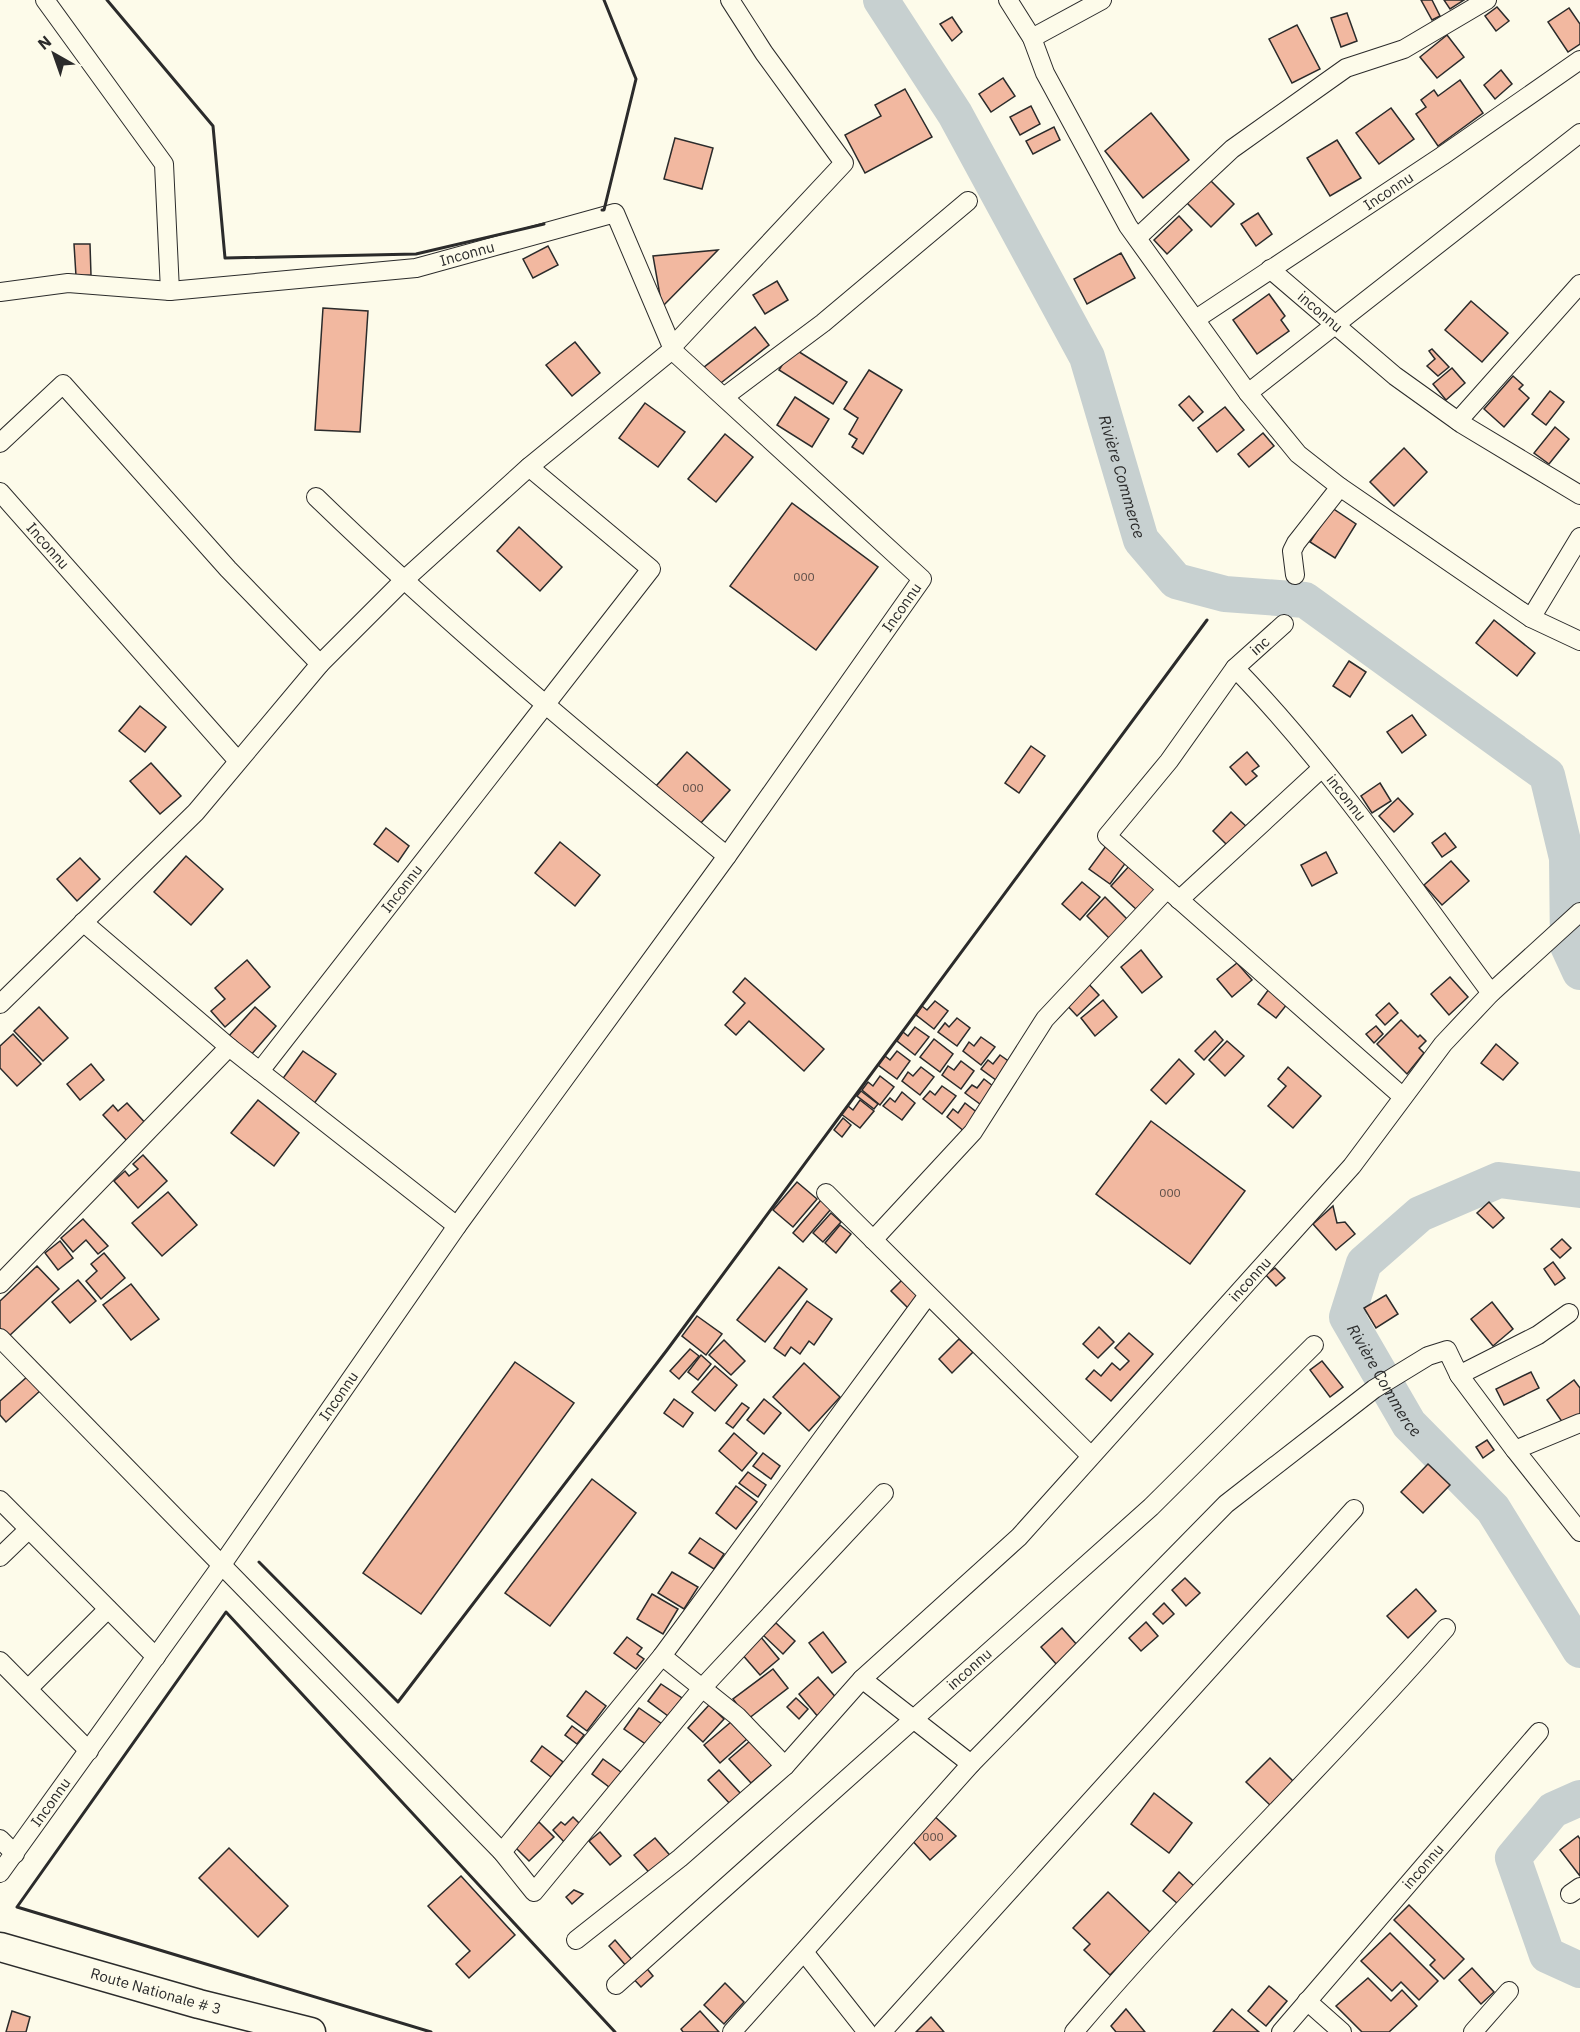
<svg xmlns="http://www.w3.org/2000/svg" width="1580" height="2032" viewBox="0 0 1580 2032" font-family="'IBM Plex Sans',sans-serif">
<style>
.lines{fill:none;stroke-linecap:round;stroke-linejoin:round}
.river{stroke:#c7d0d0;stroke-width:36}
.building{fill:#f2b8a0;stroke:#2b2b2b;stroke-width:1.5}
.minor-casing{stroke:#2b2b2b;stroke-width:20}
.primary-casing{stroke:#2b2b2b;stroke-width:31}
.minor{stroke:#fdfbea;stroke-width:18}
.primary{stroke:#fdfbea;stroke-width:28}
.wall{stroke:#2b2b2b;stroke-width:3}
.labels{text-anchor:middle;stroke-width:4.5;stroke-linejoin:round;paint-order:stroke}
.number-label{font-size:12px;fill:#5d4e48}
.street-label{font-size:15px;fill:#2b2b2b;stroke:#fdfbea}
.water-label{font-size:16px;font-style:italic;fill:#2b2b2b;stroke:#fdfbea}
</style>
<rect width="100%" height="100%" fill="#fdfbea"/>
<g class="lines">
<!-- river -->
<g class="river">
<path id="s1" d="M881,0L955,114L1087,357L1141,540L1176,581L1225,594L1305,600L1547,775L1567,858L1568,946L1580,972"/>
<path id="s2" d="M1580,1190L1499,1180L1420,1214L1364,1263L1347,1317L1409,1424L1493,1509L1580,1650"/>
<path d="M1580,1798L1553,1810L1513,1858L1547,1955L1580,1970"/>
</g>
</g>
<!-- building -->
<g class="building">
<path d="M1421,0H1432L1440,16L1432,20Z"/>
<path d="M1444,0H1464L1450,9Z"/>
<path d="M1497,7L1509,21L1496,31L1485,16Z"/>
<path d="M1569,8L1580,24V44L1568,52L1548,22Z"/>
<path d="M1347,13L1357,41L1341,47L1331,18Z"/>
<path d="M952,17L962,32L952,41L940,24Z"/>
<path d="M1297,25L1320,69L1292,83L1269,39Z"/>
<path d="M1447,35L1464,57L1437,78L1420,57Z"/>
<path d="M1501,70L1512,84L1495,99L1484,85Z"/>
<path d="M1003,78L1015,96L991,112L979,94Z"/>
<path d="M1460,80L1483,113L1438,146L1416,114L1426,107L1421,100L1434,90L1438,96Z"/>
<path d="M905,89L932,137L865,173L845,135L881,116L875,105Z"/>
<path d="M1031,106L1040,124L1020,135L1010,117Z"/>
<path d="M1391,108L1414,139L1379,164L1356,133Z"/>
<path d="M1151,113L1189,160L1143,198L1105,151Z"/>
<path d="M1054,127L1060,140L1033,154L1026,141Z"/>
<path d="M675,138L713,148L702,189L664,179Z"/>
<path d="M1337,140L1361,178L1330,196L1307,158Z"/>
<path d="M1209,179L1234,204L1211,227L1186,202Z"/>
<path d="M1258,213L1272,234L1256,246L1241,224Z"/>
<path d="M1179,216L1192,230L1167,254L1154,240Z"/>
<path d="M74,244H90L91,275L76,276Z"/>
<path d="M548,246L558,265L533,278L523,259Z"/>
<path d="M718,250L662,307L653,256Z"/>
<path d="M1121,253L1135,278L1087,304L1074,279Z"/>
<path d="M777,281L788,300L765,314L753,295Z"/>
<path d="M1269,294L1285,316L1281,320L1289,331L1257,354L1233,320Z"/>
<path d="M1471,301L1508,333L1482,362L1445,330Z"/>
<path d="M323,308L368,311L360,432L315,430Z"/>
<path d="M755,327L769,345L717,386L703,368Z"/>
<path d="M575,342L600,373L572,396L546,365Z"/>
<path d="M793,348L847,382L833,404L779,370Z"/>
<path d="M1432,349L1449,367L1438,376L1427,366L1435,359L1429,351Z"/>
<path d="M1452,368L1465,383L1446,400L1433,384Z"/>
<path d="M869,370L902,390L863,454L852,447L857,439L849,434L858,418L844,409Z"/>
<path d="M1513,376L1523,385L1519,389L1529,398L1504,427L1484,409Z"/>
<path d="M1550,391L1564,402L1546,425L1532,414Z"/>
<path d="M1189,396L1203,412L1193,421L1179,405Z"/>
<path d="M795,397L829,419L812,447L777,425Z"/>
<path d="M645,403L685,432L658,467L619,438Z"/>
<path d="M1225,407L1244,430L1217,452L1198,428Z"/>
<path d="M1555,427L1569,439L1549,464L1534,453Z"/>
<path d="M1263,433L1274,446L1249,467L1238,454Z"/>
<path d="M725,434L753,457L716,502L688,479Z"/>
<path d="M1404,448L1427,472L1394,506L1370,482Z"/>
<path d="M792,503L878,567L816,650L730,586Z"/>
<path d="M1332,508L1356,524L1335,558L1310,542Z"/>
<path d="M519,527L562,567L540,591L497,551Z"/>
<path d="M1494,620L1535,653L1517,676L1476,643Z"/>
<path d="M1349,661L1366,672L1350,697L1333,686Z"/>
<path d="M140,706L166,727L145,752L119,731Z"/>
<path d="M1412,715L1426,735L1402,753L1387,732Z"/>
<path d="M1031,746L1045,756L1019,793L1005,783Z"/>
<path d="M687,752L730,790L700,824L656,786Z"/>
<path d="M1247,752L1259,766L1252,771L1257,776L1246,785L1230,767Z"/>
<path d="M151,763L181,796L160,814L130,781Z"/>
<path d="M1380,783L1391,801L1372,813L1361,796Z"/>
<path d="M1398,798L1413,814L1394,832L1379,816Z"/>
<path d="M1231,812L1248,828L1230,848L1213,831Z"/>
<path d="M386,828L409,846L398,862L374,844Z"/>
<path d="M1445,833L1456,847L1442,857L1432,843Z"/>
<path d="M560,842L600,875L575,906L535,873Z"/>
<path d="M1106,846L1127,861L1110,884L1089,869Z"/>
<path d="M1326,852L1337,873L1312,886L1301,865Z"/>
<path d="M186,856L223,889L191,925L154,892Z"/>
<path d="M80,858L100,879L77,901L57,879Z"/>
<path d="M1451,861L1469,881L1442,905L1424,885Z"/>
<path d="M1131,864L1158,888L1137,910L1111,886Z"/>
<path d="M1082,882L1100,897L1080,920L1062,904Z"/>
<path d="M1105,897L1128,920L1110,939L1087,916Z"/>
<path d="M1141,950L1162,977L1142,993L1121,967Z"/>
<path d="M247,960L270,987L225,1027L211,1011L225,999L215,988Z"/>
<path d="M1237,963L1252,980L1232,997L1217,979Z"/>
<path d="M1450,977L1468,997L1449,1015L1431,994Z"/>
<path d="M745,978L824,1049L804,1071L749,1021L736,1035L725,1025L745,1003L733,992Z"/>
<path d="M1084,979L1099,995L1077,1016L1062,1000Z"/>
<path d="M1269,989L1288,1003L1276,1018L1258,1004Z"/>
<path d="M1103,1000L1117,1017L1095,1036L1081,1018Z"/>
<path d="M935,1001L948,1011L934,1029L916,1015L922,1006L927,1010Z"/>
<path d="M1389,1003L1398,1013L1385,1025L1376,1015Z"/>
<path d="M39,1007L68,1038L43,1061L14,1031Z"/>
<path d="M255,1007L276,1026L250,1056L228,1037Z"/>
<path d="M957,1018L970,1028L957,1046L938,1032L945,1023L949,1027Z"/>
<path d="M1401,1020L1418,1037L1420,1035L1426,1041L1419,1048L1424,1053L1407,1074L1377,1044Z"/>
<path d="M1376,1026L1383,1034L1374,1043L1366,1034Z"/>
<path d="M915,1027L929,1037L915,1055L897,1041L903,1032L908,1036Z"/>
<path d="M1215,1031L1223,1040L1204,1060L1195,1051Z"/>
<path d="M13,1034L41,1064L17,1086L0,1068V1046Z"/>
<path d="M981,1037L995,1047L981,1065L963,1051L969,1042L974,1046Z"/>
<path d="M934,1039L953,1054L940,1072L920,1057Z"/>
<path d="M1227,1041L1244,1056L1225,1076L1209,1060Z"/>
<path d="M1496,1044L1518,1063L1503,1080L1481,1063Z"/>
<path d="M303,1051L336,1074L313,1105L281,1081Z"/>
<path d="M897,1051L910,1061L897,1079L878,1065L885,1056L890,1060Z"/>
<path d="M1000,1055L1014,1065L1000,1083L981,1069L988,1060L993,1064Z"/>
<path d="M1179,1059L1194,1074L1166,1104L1151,1090Z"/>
<path d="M961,1061L974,1071L961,1089L942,1075L948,1066L954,1070Z"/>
<path d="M91,1064L104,1080L80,1100L67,1084Z"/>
<path d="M921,1067L934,1077L920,1095L902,1081L908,1072L913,1076Z"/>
<path d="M1288,1067L1321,1096L1293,1128L1268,1106L1286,1086L1278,1079Z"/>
<path d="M880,1076L894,1087L880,1105L862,1090L868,1082L873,1086Z"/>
<path d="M984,1079L998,1090L984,1107L965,1093L972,1085L977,1088Z"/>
<path d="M942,1086L956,1096L942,1114L923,1099L930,1091L935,1095Z"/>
<path d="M861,1091L878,1104L874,1109L857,1096Z"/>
<path d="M902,1092L915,1103L902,1120L883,1106L890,1098L895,1102Z"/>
<path d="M258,1100L299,1133L274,1166L231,1133Z"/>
<path d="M860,1100L874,1111L860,1128L841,1114L848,1106L853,1110Z"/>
<path d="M127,1103L148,1126L129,1143L103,1115L113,1105L118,1111Z"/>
<path d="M965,1103L979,1114L965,1132L947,1117L953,1109L958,1113Z"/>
<path d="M843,1118L851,1125L842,1137L834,1130Z"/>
<path d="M1151,1121L1245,1191L1190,1264L1096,1194Z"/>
<path d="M143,1155L167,1181L138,1208L114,1181L125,1171L129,1176L138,1169L133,1164Z"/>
<path d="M797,1182L817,1199L793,1227L773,1210Z"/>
<path d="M168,1192L197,1225L162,1256L132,1223Z"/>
<path d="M821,1200L831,1209L803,1242L793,1233Z"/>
<path d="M1489,1202L1504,1218L1493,1228L1477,1213Z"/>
<path d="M1333,1206L1337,1223L1345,1222L1355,1234L1336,1250L1313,1224Z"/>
<path d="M831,1213L841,1222L823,1242L813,1233Z"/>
<path d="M83,1219L108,1246L98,1254L86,1240L73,1252L61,1238Z"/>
<path d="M840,1225L851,1234L836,1253L825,1243Z"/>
<path d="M1562,1239L1571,1248L1560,1258L1551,1249Z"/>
<path d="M60,1241L73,1258L58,1270L45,1253Z"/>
<path d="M104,1253L125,1278L101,1299L86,1281L97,1271L91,1264Z"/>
<path d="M1553,1262L1565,1278L1555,1285L1544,1269Z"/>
<path d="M37,1266L59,1289L8,1337L0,1328V1301Z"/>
<path d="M779,1267L807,1289L765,1342L737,1320Z"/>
<path d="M1275,1268L1285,1278L1276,1286L1266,1275Z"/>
<path d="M903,1279L922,1299L910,1310L891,1291Z"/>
<path d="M78,1280L96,1301L70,1323L52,1302Z"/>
<path d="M131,1284L159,1319L131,1340L103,1305Z"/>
<path d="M1386,1295L1398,1314L1376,1328L1364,1308Z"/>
<path d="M807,1301L832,1319L814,1345L809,1341L800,1354L791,1347L785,1356L774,1348Z"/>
<path d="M1492,1302L1513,1329L1493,1346L1471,1319Z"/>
<path d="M697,1316L722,1334L706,1355L682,1336Z"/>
<path d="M1099,1327L1114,1342L1098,1358L1083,1344Z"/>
<path d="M1129,1333L1153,1354L1111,1401L1086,1379L1094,1370L1101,1376L1112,1363L1120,1370L1129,1361L1115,1348Z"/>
<path d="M959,1339L973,1352L952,1373L939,1359Z"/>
<path d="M724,1340L745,1361L731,1375L709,1355Z"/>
<path d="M690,1349L699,1356L679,1379L670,1371Z"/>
<path d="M701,1355L711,1364L698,1380L688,1372Z"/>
<path d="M1322,1361L1343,1387L1330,1397L1310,1370Z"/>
<path d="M515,1362L574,1403L421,1614L363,1573Z"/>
<path d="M804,1363L840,1397L809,1431L773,1397Z"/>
<path d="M715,1366L737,1385L715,1411L692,1392Z"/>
<path d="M1531,1372L1539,1388L1504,1405L1496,1389Z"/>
<path d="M28,1376L41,1390L6,1422L0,1415V1401Z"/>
<path d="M1574,1380L1580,1388V1415L1565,1426L1547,1400Z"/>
<path d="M674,1399L693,1413L683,1427L664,1413Z"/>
<path d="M764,1399L781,1413L764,1434L747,1420Z"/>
<path d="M742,1403L749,1408L733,1428L726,1423Z"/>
<path d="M734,1433L757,1453L742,1471L719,1451Z"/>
<path d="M1487,1440L1494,1450L1483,1458L1476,1447Z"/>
<path d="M763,1453L780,1466L771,1479L753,1466Z"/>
<path d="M1428,1464L1450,1485L1423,1513L1401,1492Z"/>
<path d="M748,1472L766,1485L758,1497L739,1483Z"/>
<path d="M592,1479L636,1513L550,1626L505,1593Z"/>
<path d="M736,1486L757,1502L736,1529L716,1513Z"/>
<path d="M700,1538L724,1554L714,1569L689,1553Z"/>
<path d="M672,1572L698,1587L684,1609L658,1593Z"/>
<path d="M1185,1578L1200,1593L1186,1606L1172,1590Z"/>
<path d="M1416,1589L1436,1611L1408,1638L1387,1616Z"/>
<path d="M652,1594L678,1609L663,1634L637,1619Z"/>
<path d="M1164,1603L1174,1614L1163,1624L1153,1614Z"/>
<path d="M1146,1622L1158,1636L1141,1651L1129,1638Z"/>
<path d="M776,1623L795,1641L783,1654L763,1635Z"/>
<path d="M1062,1628L1078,1646L1057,1665L1041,1647Z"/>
<path d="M823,1632L846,1662L832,1673L809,1643Z"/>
<path d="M760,1636L779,1659L760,1675L741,1653Z"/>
<path d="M627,1637L642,1648L637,1654L644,1659L636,1669L614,1653Z"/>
<path d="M773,1669L788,1688L748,1719L733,1699Z"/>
<path d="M818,1677L839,1701L819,1718L799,1694Z"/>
<path d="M661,1684L682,1698L668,1716L648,1701Z"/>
<path d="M586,1691L606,1706L587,1731L567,1716Z"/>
<path d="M796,1698L808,1709L799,1719L787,1707Z"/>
<path d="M709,1705L724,1719L703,1742L688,1728Z"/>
<path d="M639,1708L662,1724L647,1745L624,1729Z"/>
<path d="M731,1722L747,1739L720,1763L704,1745Z"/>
<path d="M572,1726L584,1735L577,1744L565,1735Z"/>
<path d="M750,1741L772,1765L751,1783L729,1759Z"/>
<path d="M542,1746L563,1762L551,1777L531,1761Z"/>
<path d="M1270,1758L1294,1782L1271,1806L1246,1782Z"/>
<path d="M603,1759L625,1775L613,1790L592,1774Z"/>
<path d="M719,1770L742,1795L731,1805L708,1780Z"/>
<path d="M1154,1793L1192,1823L1169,1853L1131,1824Z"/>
<path d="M932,1814L956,1836L930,1860L909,1837Z"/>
<path d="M573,1817L582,1826L565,1843L553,1830L561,1822L565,1825Z"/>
<path d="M539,1822L554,1837L529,1861L514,1846Z"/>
<path d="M600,1832L621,1856L610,1865L589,1841Z"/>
<path d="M1578,1836L1580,1839V1876L1560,1850Z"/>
<path d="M655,1838L674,1860L653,1877L634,1855Z"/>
<path d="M229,1848L288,1906L258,1937L199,1878Z"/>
<path d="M1179,1872L1194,1886L1178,1904L1163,1891Z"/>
<path d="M461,1876L515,1935L469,1978L456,1964L470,1951L428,1906Z"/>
<path d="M574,1890L583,1894L572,1904L566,1897Z"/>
<path d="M1108,1892L1151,1933L1110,1975L1084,1950L1090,1944L1073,1928Z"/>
<path d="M1409,1905L1464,1959L1444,1979L1430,1965L1435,1960L1394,1920Z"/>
<path d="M1390,1933L1438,1981L1419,2000L1401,1982L1392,1991L1361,1961Z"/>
<path d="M615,1940L634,1962L627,1967L609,1946Z"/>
<path d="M644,1965L653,1976L641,1987L631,1976Z"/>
<path d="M1472,1968L1494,1992L1481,2004L1459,1980Z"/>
<path d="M1368,1978L1391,2001L1402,1990L1417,2006L1389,2032H1362L1336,2006Z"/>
<path d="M725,1983L744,2002L724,2024L704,2005Z"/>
<path d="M1269,1986L1287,2001L1266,2026L1248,2011Z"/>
<path d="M1126,2009L1145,2032H1116L1111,2026Z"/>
<path d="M1232,2009L1259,2032H1213Z"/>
<path d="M12,2011L30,2017L26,2032H6Z"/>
<path d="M700,2011L719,2032H683L681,2029Z"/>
<path d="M931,2017L944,2032H916Z"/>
</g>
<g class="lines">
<!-- minor casing -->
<g class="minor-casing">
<g id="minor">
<path d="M45,0L164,164L170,291"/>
<path d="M1008,0L1032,38L1045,73L1128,226L1248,393L1298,454L1340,487L1531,618L1580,641"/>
<path d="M1032,38L1102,0"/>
<path d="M1138,237L1232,149L1346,68L1404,49L1487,0"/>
<path id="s3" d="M1270,269L1395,376L1462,424L1580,495"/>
<path id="s4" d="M0,292L68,283L170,291L416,268L615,213L672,347L844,163L764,53L730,0"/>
<path id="s5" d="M1196,319L1442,156L1580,60"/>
<path d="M1248,393L1580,133"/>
<path d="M724,397L823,323L968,201"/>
<path d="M1458,421L1580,284"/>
<path d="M0,443L63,384L228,569L320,664"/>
<path id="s6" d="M0,492L238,761"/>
<path d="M316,497C447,624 586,740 727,856"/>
<path d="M1295,575L1292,551L1296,543L1340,487"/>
<path d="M1531,618L1580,537"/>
<path d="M1284,624L1235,668L1169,761L1107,836L1403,1097"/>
<path id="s7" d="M1235,668C1331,767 1409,883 1491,993"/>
<path d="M1179,900L1322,768"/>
<path d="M83,922L229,1047L457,1226"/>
<path d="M0,1004L196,812L320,664L403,581L529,467L672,350"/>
<path id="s8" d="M260,1071L651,569L529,467"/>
<path d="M826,1193L1091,1456"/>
<path d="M873,1240L973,1132L1045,1019L1167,889"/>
<path d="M0,1284L229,1047"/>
<path d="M0,1338L502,1852L534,1892L703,1687L884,1493"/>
<path d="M1459,1375L1515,1450L1580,1532"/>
<path d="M1515,1450L1580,1423"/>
<path d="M0,1500L156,1657"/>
<path d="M0,1557L28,1530"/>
<path d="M662,1656L737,1716L785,1766"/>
<path d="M0,1661L89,1751"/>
<path d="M862,1679L971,1764"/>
<path d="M28,1689L108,1609"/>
<path d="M0,1839L15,1854"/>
<path d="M502,1852L662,1656L928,1295"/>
<path id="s9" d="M0,1873L221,1566L457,1226L727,856L922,579L672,350V347"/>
<path d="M1570,1894L1580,1887"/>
<path id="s10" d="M576,1940L680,1858L785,1766L862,1679L1019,1537L1352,1166L1443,1044L1491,993L1580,912"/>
<path d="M804,1952L867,2032"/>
<path id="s11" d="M616,1985L1151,1507L1314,1345"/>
<path d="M1307,2001L1342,2032"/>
<path d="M732,2032L971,1764L1226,1504L1374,1389L1428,1356L1447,1350L1459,1375L1538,1335L1569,1313"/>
<path d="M882,2032L1354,1509"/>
<path d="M1074,2032C1192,1892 1326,1766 1446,1628"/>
<path id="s12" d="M1281,2032L1539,1732"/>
<path d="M1473,2032L1509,1991"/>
</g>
</g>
<!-- primary casing -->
<g class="primary-casing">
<g id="primary">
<path id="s13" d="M0,1947L199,2004L311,2032"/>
</g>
</g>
<!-- minor -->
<use href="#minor" class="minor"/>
<!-- primary -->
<use href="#primary" class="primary"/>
<!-- wall -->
<g class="wall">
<path d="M107,0L213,126L225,258L416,254L544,224"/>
<path d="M602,210H604L636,79L604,0"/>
<path d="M259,1562L398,1702L667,1350L1207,620"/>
<path d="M431,2032L17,1907L226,1612L615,2032"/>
</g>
</g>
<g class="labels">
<!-- number labels -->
<g class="number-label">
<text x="804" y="581">000</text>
<text x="693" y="792">000</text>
<text x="1170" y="1197">000</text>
<text x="933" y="1841">000</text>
</g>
<!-- street labels -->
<g class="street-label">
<text dy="5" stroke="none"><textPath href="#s5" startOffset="231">Inconnu</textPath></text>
<text dy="5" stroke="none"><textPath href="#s4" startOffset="471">Inconnu</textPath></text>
<text dy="5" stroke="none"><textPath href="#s3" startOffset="66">inconnu</textPath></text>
<text dy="5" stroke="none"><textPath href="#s6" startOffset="72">Inconnu</textPath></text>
<text dy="5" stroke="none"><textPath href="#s9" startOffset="1554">Inconnu</textPath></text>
<text transform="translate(1260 646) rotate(-42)" y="5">inc</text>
<text dy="5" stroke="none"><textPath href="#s7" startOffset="171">inconnu</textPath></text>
<text dy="5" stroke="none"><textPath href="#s8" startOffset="231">Inconnu</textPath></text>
<text dy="5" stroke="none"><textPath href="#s10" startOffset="946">inconnu</textPath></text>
<text dy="5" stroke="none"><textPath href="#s9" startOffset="585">Inconnu</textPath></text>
<text dy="5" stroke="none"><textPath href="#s11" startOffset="474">inconnu</textPath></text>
<text dy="5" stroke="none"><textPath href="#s9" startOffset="87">Inconnu</textPath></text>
<text dy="5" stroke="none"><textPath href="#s12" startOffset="218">inconnu</textPath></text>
<text dy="5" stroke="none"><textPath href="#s13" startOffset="162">Route Nationale # 3</textPath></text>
</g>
<!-- water labels -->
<g class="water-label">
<text dy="6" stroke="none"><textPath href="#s1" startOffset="537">Rivière Commerce</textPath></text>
<text dy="6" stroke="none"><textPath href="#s2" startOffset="372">Rivière Commerce</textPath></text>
</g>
</g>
<!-- north arrow -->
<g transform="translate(54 54) rotate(320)" stroke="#fdfbea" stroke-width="4.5" paint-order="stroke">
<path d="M0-4.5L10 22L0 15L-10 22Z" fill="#2b2b2b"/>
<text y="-9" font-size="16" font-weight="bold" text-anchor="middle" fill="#2b2b2b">N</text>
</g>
</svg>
